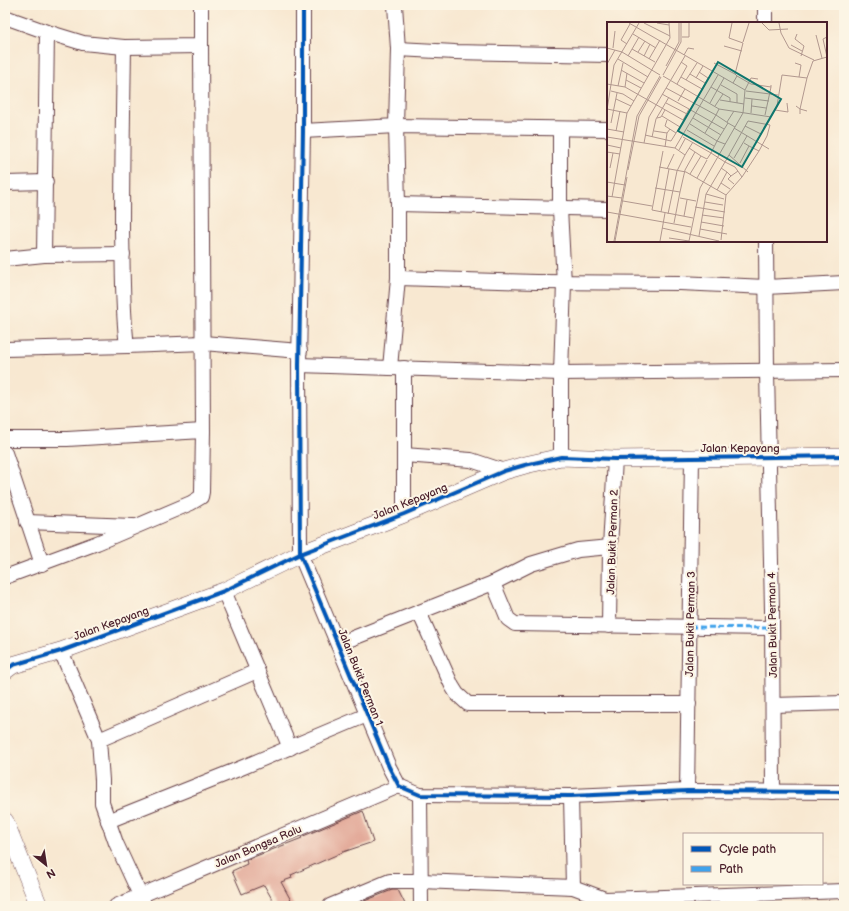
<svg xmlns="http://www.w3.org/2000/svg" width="849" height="911" viewBox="0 0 849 911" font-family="'Balsamiq Sans',sans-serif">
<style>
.building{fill:#e3aa9a}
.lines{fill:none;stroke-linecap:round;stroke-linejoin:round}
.minor-casing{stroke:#643d44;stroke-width:16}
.tertiary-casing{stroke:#643d44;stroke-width:18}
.minor{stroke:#fff;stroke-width:14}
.tertiary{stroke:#fff;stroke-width:17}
.quiet{stroke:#40a2eb;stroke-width:3;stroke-dasharray:6 3;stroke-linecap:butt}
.cycleway-casing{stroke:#fcf5e5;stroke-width:6}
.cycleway{stroke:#0057b8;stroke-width:4}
.labels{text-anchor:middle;stroke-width:4;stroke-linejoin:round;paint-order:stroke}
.street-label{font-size:11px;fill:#4a1f2b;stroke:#fcf5e5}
.inset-road{fill:none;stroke:#b2988f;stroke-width:1}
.view{fill:#0f766e;fill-opacity:0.15;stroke:#0f766e;stroke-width:2}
.inset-edge{fill:none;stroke:#4a1f2b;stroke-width:2}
</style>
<rect width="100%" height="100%" fill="#fcf5e5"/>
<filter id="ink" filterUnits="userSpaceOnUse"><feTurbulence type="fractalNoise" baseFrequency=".025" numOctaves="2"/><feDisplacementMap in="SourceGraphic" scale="8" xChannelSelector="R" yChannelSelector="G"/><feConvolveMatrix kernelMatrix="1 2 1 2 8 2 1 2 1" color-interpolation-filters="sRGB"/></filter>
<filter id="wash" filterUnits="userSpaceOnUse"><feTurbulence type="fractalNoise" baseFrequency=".012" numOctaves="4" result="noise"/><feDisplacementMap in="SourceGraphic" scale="16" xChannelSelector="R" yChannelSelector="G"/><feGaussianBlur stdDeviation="0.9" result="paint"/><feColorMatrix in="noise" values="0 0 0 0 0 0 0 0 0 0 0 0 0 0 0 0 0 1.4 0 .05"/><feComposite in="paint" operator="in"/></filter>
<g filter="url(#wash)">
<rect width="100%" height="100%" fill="#f8e8d1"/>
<g id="blocks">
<!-- building -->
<g class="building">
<path d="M363,811L373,842L343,852L291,875L292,878L281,882L294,906H276L264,885L242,894L232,871L247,864L246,860L302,838L301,837Z"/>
<path d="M392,890H398L406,906H352Z"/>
</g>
</g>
</g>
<g filter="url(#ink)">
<use href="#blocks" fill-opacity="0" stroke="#643d44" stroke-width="1"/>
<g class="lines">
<!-- minor casing -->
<g class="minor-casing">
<g id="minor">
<path d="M303,5V131L299,365L300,554L389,767L399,786L420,795L571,796L687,791L844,792"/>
<path d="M5,17L47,32L83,43L124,47L201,46V5"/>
<path d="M765,23V5"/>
<path d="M47,32L44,255L123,254"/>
<path d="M124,47C123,108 122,170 122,231C123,270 122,308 127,346"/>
<path d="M398,49L455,52L608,55"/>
<path d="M303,131L396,126L398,49L395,5"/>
<path d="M5,183L46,182"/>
<path d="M398,204L608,209"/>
<path d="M766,241L767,371L772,610L773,792"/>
<path d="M5,259L44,255"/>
<path d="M398,278L536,282L680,283L766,287L844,283"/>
<path d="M5,349L127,346L203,343L300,351"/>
<path d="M299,365L390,368L398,278V204L396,126L608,129"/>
<path d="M390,368L561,373L564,283L560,209V129"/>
<path d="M404,368V514"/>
<path d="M5,439H67L203,431"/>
<path d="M5,453L42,564"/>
<path d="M404,455L471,460L504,471"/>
<path d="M561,457V373L844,370"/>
<path d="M27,522L133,526"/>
<path d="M5,577L97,543L191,503L201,497L202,492L203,431L201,46"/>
<path d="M493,583L508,619L515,624L772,628"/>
<path d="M224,591L290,748"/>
<path d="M419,612L452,686L457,694L468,704H689"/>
<path d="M609,626L610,547L615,459"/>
<path d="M338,644L493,583L531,564L578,550L610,547"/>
<path d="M61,651L99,740L102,780V803L116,843L145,906"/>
<path d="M773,705L844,703"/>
<path d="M99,740L257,671"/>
<path d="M687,791L692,458"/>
<path d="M420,795L421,906"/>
<path d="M571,796L573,887L605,899L607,906"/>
<path d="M108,821L241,768L367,715"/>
<path d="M605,899L844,891"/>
<path d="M116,906L399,786"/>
<path d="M330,906L390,881H421L573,887"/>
</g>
</g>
<!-- tertiary casing -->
<g class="tertiary-casing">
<g id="tertiary">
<path d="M5,671L13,665L61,651L224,591L300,554L404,514L504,471L525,465L561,457L615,459L844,456"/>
<path d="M5,821L39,906"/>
</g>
</g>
<!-- minor -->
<use href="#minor" class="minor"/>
<!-- tertiary -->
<use href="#tertiary" class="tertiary"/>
<!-- quiet -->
<path class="quiet" d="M690,627L772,628"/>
<!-- cycleway casing -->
<g class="cycleway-casing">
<g id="cycleway">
<path d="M303,5V131L299,365L300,554L389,767L399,786L420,795L571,796L687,791L844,792"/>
<path d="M5,671L13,665L61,651L224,591L300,554L404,514L504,471L525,465L561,457L615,459L844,456"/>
</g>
</g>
<!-- cycleway -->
<use href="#cycleway" class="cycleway"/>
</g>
</g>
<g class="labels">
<!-- street labels -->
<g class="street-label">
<text x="740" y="452">Jalan Kepayang</text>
<text transform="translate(410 501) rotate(-22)" y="4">Jalan Kepayang</text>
<text transform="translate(612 542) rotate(-88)" y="4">Jalan Bukit Perman 2</text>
<text transform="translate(111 623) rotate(-20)" y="4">Jalan Kepayang</text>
<text transform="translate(690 624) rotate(-89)" y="4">Jalan Bukit Perman 3</text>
<text transform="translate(772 625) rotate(-91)" y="4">Jalan Bukit Perman 4</text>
<text transform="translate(361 677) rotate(68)" y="4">Jalan Bukit Perman 1</text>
<text transform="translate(258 846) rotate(-23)" y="4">Jalan Bangsa Ralu</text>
</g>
</g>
<!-- overview -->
<g transform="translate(607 22)">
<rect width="220" height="220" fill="#f8e8d1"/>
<path class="inset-road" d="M22,1L138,68M37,1L63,14M50,1L62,3M125,1L122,16L136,21L128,52L130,54L126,61M155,1L162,8L181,7M172,1L174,11L182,26L207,38M26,12L49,26M190,12L188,17L197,24L194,34M209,13L215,36M75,15H82V1M136,20L142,1M20,22L14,18L23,2M184,23L195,29M117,24L135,29M0,26L15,30L53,53M6,26L8,9M25,27L48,40M31,30L38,19M77,33L81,26L87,27M21,34L32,15M37,34L43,22M220,35L216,17L220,15M11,37L41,55M42,37L53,18M107,41L128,52M188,41L194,43L192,55M0,42L8,28M59,44L72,20V1M14,48L37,61M83,52L98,61M56,53L74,20V1M56,54L112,87L164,95L170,84L175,53L200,56L206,39L220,35M130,54L144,62L164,65V63M74,55L95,67L101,56L92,50M89,56L96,44M19,58L34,66M79,58L90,41M0,62L18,65L76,98L82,87L55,72M70,62L80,44L74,40M114,63L130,72V81M11,64L16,41M18,65L20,51M104,65L123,76V80M59,66L109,93L112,87M138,68L144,56L151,57M4,69L16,72L27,79M139,69L171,73M138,76L162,79M9,77L24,84M113,78L137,82M71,79L78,67M59,81L80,92M103,81L117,56M108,84L116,72M145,84L159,86M189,84L193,87L200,56M0,87L20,91M82,87L117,107M0,88L7,43L32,1M168,88L181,90L180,81M144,91L145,77M193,92V87L200,89M158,93L164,65M55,94L73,105L69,111M50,96L54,95L58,88M86,96L114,113M120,100L127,89M4,101L10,71M83,102L110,119L121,101L128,105M138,104L154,112L150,119M127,106L162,127M0,107L17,110M80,108L107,124M9,109L13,89M47,109L60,111L63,107M98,111L109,93L121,101M38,113L64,119L69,111L58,104L60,98M0,115L68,126L78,133L70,149L61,192M45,115L49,97L62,75M76,115L104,131L110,119L118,122M37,121L42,95L78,34M0,123L14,126M58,125L60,111M68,126L111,53M82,126L94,134M72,128L78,117M56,129L45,188L86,196M0,130L13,132M78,133L86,120M122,133L141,99L163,103L160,114L152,129L142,124M127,136L140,114M133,141L142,124L137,121M52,145L79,150L119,173L114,218M3,146L6,131M60,147L67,132M21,148L32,94L54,55M120,150L124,154L131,149M83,152L94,134L100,137L104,131L118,140L122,133L141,150M124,154L121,157L127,162M135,155L152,129M90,156L100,138M0,160L18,163M114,161L120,150L114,146M48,166L73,170L67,201M110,168L114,161L123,167M73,170L78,148L88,130M99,172L117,177M0,174L15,176M5,175L20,91L63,16L62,1M73,176L89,179M16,179L45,184M98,180L116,183M88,185L118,190M0,190L84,205M54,190L62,147M95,193L117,196M77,194L80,178M94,200L117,204M55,206L112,219M93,207L120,212M92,214L99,172L118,140L128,145L135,155L119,173M62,216L82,219M7,219L30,94L53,54M8,219L20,155M53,219L58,191M82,219L93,166L136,91L138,68"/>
<path class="view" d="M111,40L174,77L135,145L71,109Z"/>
<rect width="220" height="220" class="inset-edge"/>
</g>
<!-- margin -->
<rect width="849" height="911" fill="none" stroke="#fcf5e5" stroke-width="20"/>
<!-- legend -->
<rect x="683" y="833" width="140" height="52" fill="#fcf5e5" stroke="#b59f9b"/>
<rect x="691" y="846" width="20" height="6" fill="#0057b8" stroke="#b59f9b"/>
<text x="719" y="853" font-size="12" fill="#4a1f2b">Cycle path</text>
<rect x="691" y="866" width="20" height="6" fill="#40a2eb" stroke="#b59f9b"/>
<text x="719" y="873" font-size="12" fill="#4a1f2b">Path</text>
<!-- north arrow -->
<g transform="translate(46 865) rotate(150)" stroke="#fcf5e5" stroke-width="3" paint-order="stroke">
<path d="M0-3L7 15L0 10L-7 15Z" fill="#4a1f2b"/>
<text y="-6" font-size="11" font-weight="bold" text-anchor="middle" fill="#4a1f2b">N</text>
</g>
</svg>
